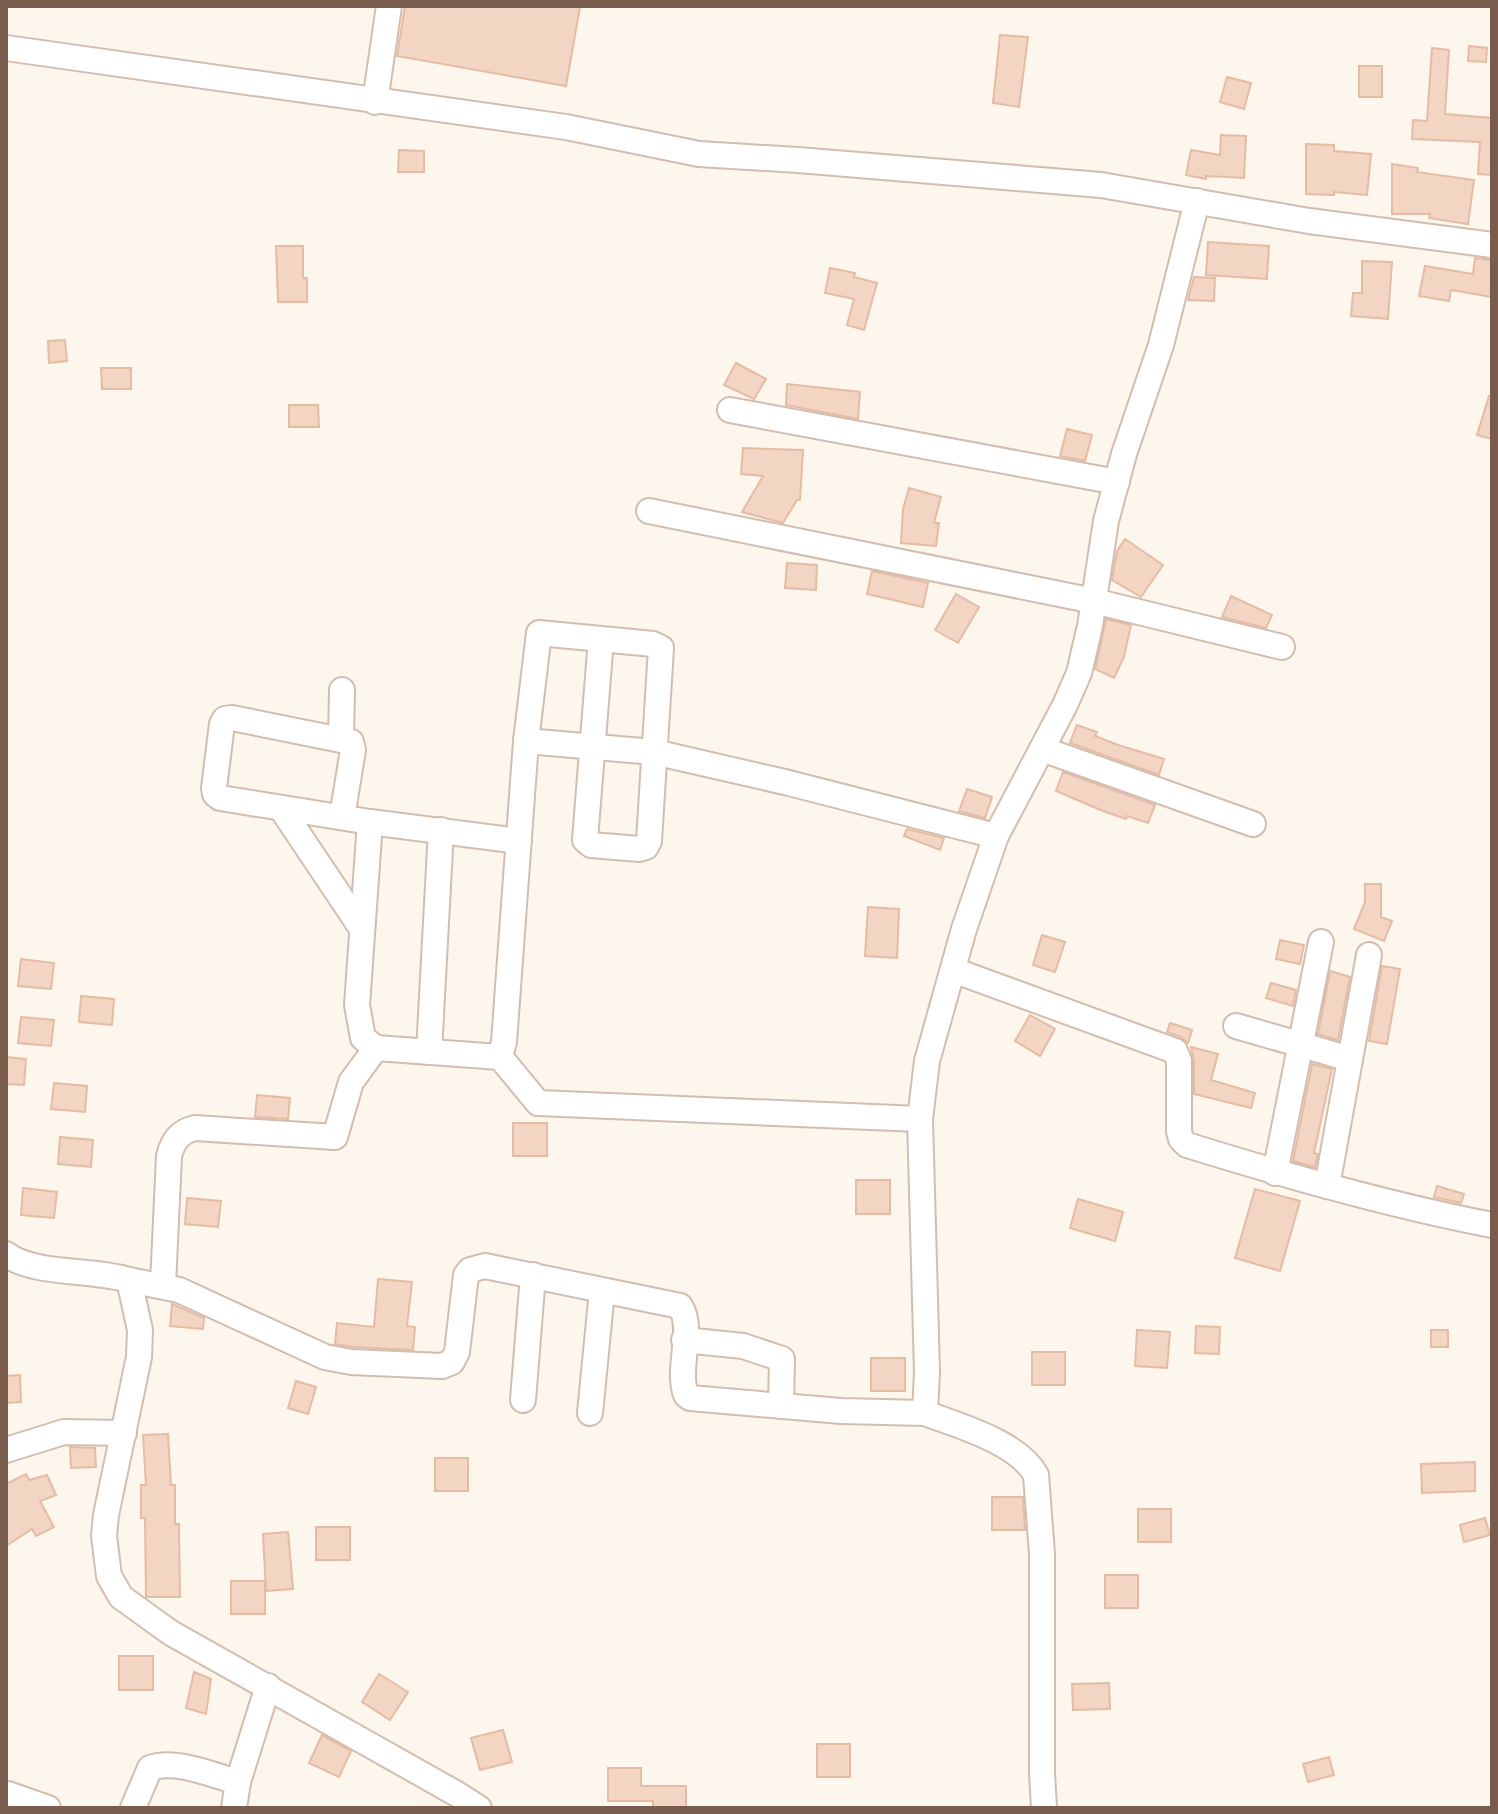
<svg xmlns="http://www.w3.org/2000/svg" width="1498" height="1814" viewBox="0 0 1498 1814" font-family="'Varela Round',sans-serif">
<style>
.building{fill:#f3d5c3;stroke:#e6bba3;stroke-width:2}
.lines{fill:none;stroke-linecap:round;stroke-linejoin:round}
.minor-casing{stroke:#d1beb0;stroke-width:28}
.minor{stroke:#fff;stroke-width:24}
</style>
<rect width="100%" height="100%" fill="#fdf6ec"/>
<!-- building -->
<g class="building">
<path d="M405,6L580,7L566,86L397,56Z"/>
<path d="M1000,35L1028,37L1019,107L993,103Z"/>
<path d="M1469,46L1487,48L1486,62L1468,61Z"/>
<path d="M1432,48L1449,50L1445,114L1492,118V175L1478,174L1480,142L1412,139L1413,120L1427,121Z"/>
<rect x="1359" y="66" width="23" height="31"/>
<path d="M1227,77L1251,83L1244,109L1220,102Z"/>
<path d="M1221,135L1246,136L1244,178L1206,176V179L1186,175L1191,150L1220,155Z"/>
<path d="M1306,144L1334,145V151L1371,154L1367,195L1334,192V195L1306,194Z"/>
<path d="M399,150L424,151V172H398Z"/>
<path d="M1392,164L1418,168L1417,172L1474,180L1468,224L1429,218L1430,214H1392Z"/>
<path d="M1208,242L1269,246L1267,279L1206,275Z"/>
<path d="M276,246H303V278H307V302H278Z"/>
<path d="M1475,258L1492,260V297L1451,290L1449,301L1419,296L1425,266L1473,274Z"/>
<path d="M1362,261L1392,262L1388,319L1351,316L1353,293H1362Z"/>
<path d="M830,268L855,273L854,277L877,283L864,330L847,325L854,299L825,293Z"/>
<path d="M1194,277L1215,278L1214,301L1188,300Z"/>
<path d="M65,340L67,361L49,363L48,341Z"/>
<path d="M736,363L766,379L754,399L724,385Z"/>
<path d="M101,368H131V389H102Z"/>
<path d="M787,384L860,392L858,419L786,405Z"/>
<path d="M1489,396H1492V439L1477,435Z"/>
<path d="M289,405H318L319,427H289Z"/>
<path d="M1067,429L1092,435L1085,461L1060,456Z"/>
<path d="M743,448L803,450L800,500H797L783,523L742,512L763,476L741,474Z"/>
<path d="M909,488L941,497L934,523H939L936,546L901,543L903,509Z"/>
<path d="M1125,539L1163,565L1141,597L1112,580L1117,551Z"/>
<path d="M787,563L817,565L816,590L785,588Z"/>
<path d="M872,571L928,583L923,607L867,594Z"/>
<path d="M956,594L979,607L958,643L935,630Z"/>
<path d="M1231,596L1272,615L1266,628L1222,617Z"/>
<path d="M1106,619L1131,625L1124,657L1114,678L1095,669Z"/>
<path d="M1077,725L1097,732L1095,736L1118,745L1164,759L1159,775L1070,743Z"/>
<path d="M1063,772L1155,805L1148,823L1127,816L1126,819L1103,811L1056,791Z"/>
<path d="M967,789L992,797L985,818L959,811Z"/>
<path d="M907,829L944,838L940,850L904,836Z"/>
<path d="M1365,884H1381V917L1392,921L1384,941L1354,929L1365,902Z"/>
<path d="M868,907L899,909L897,958L865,956Z"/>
<path d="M1042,935L1065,942L1055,972L1033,965Z"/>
<path d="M1280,940L1304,945L1300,964L1276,959Z"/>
<path d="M21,959L54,963L51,989L18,986Z"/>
<path d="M1382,966L1400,969L1387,1044L1369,1041Z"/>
<path d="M1330,971L1350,977L1338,1040L1318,1034Z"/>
<path d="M1271,983L1296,990L1293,1006L1266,998Z"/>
<path d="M81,996L114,999L112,1025L79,1022Z"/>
<path d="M1030,1015L1055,1029L1040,1056L1015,1041Z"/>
<path d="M21,1017L54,1020L51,1046L18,1043Z"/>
<path d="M1170,1023L1192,1030L1188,1043L1181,1037L1167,1032Z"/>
<path d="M1191,1047L1218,1054L1211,1080L1255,1093L1251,1108L1194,1094V1061Z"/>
<path d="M6,1057L26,1059L24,1085L6,1084Z"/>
<path d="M1312,1064L1332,1069L1314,1153L1318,1154L1315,1167L1293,1161Z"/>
<path d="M54,1083L87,1086L85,1112L51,1109Z"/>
<path d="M257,1095L290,1098L288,1119L255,1117Z"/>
<rect x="513" y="1123" width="34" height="33"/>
<path d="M60,1137L93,1140L91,1167L58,1164Z"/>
<rect x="856" y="1180" width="34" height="34"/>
<path d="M1437,1186L1464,1194L1461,1203L1434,1197Z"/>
<path d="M23,1188L57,1192L54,1218L21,1215Z"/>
<path d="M1255,1189L1300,1201L1280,1271L1235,1258Z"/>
<path d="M187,1198L221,1201L218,1227L185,1224Z"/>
<path d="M1078,1199L1123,1212L1115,1241L1070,1228Z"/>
<path d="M378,1279L412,1282L407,1326L415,1327L413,1350L353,1347L335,1344L337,1323L374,1327Z"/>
<path d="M172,1304L204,1318L203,1329L170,1326Z"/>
<path d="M1196,1326L1220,1327L1219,1354L1195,1353Z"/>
<path d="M1137,1330L1170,1332L1167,1368L1135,1366Z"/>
<rect x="1431" y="1330" width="17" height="17"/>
<rect x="1032" y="1352" width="33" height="33"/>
<rect x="871" y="1358" width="34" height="33"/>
<path d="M20,1375L21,1402L6,1403V1376Z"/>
<path d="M296,1381L316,1387L308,1414L288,1408Z"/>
<path d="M168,1434L171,1485H175V1524H179L180,1597H146L145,1518H141V1485H146L143,1435Z"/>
<path d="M70,1447L95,1448L96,1467L71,1468Z"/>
<rect x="435" y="1458" width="33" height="33"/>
<path d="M1475,1462V1491L1422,1493L1421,1464Z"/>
<path d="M26,1474L29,1480L47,1475L56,1495L40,1501L54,1527L36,1536L32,1529L6,1546V1484Z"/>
<path d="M992,1497H1023L1025,1530H992Z"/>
<rect x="1138" y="1509" width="33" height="33"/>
<path d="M1485,1518L1490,1535L1464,1542L1460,1525Z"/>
<rect x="316" y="1527" width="34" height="33"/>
<path d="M288,1532L293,1589L266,1591L263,1534Z"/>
<rect x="1105" y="1575" width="33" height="33"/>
<rect x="231" y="1581" width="34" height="33"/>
<rect x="119" y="1656" width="34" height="34"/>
<path d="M194,1672L211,1679L206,1714L186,1708Z"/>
<path d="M379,1674L408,1692L390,1720L362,1702Z"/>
<path d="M1109,1683L1110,1709L1073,1710L1072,1684Z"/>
<path d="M503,1730L512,1762L480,1770L471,1738Z"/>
<path d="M322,1735L351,1751L339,1777L309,1763Z"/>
<rect x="817" y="1744" width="33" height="33"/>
<path d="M1329,1757L1334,1775L1308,1782L1303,1764Z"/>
<path d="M608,1768H641V1786H686V1808H653V1801H608Z"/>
</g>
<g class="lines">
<!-- minor casing -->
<g class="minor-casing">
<g id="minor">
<path d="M6,48L566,127L699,154L798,160L1101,185L1309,221L1492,245"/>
<path d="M375,102L389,6"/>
<path d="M730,410L1117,482"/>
<path d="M649,511L1094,601L1282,647"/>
<path d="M341,738L342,690"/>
<path d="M526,741L654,752L789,783L996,836"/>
<path d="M1042,749L1253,824"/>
<path d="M281,808L362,929"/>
<path d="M342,817L353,750L351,742L232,718L225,719L222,724L214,788L215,794L220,798L370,822L519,841"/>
<path d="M370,822L357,1005L363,1038L376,1048"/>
<path d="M953,970L1175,1051L1179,1061V1131L1181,1139L1187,1145C1287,1176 1389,1205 1492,1225"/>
<path d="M1236,1026L1350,1059"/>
<path d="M429,1052L441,830"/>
<path d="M500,1057L504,1042L526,741L539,633L653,644L661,648L649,841L646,847L639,849L591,845L585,840L601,639"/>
<path d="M1275,1173L1321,942"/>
<path d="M1327,1186L1369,955"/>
<path d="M6,1254C32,1275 95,1269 129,1280L140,1330L139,1357L106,1515L104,1536L109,1576L121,1597L171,1633L457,1794L479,1808"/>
<path d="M129,1280L179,1290L325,1357L351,1362L442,1366L452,1362L457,1352L466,1275L470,1270L485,1266L680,1306C695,1328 676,1369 686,1395L690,1398L841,1411L925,1413L927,1372L920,1119L927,1061L964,929L996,836L1065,705L1079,673L1090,626L1106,521L1124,454L1161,345L1197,201"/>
<path d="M163,1285L169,1156C173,1141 179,1132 195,1128L335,1137L351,1082L376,1048L500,1057L538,1103L920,1119"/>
<path d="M684,1340L743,1346L782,1359L781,1406"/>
<path d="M523,1400L533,1275"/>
<path d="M590,1413L602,1291"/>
<path d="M925,1413C959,1426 1018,1442 1036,1475L1042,1554V1773L1044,1808"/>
<path d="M6,1450L64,1432L124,1433"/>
<path d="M8,1794L48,1808"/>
<path d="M133,1808L150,1768C177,1759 211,1775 238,1782L268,1686"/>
<path d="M234,1808L238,1782"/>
</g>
</g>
<!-- minor -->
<use href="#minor" class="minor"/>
</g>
<!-- border -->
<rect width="1498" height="1814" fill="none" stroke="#7a5c4d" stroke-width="16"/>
</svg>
